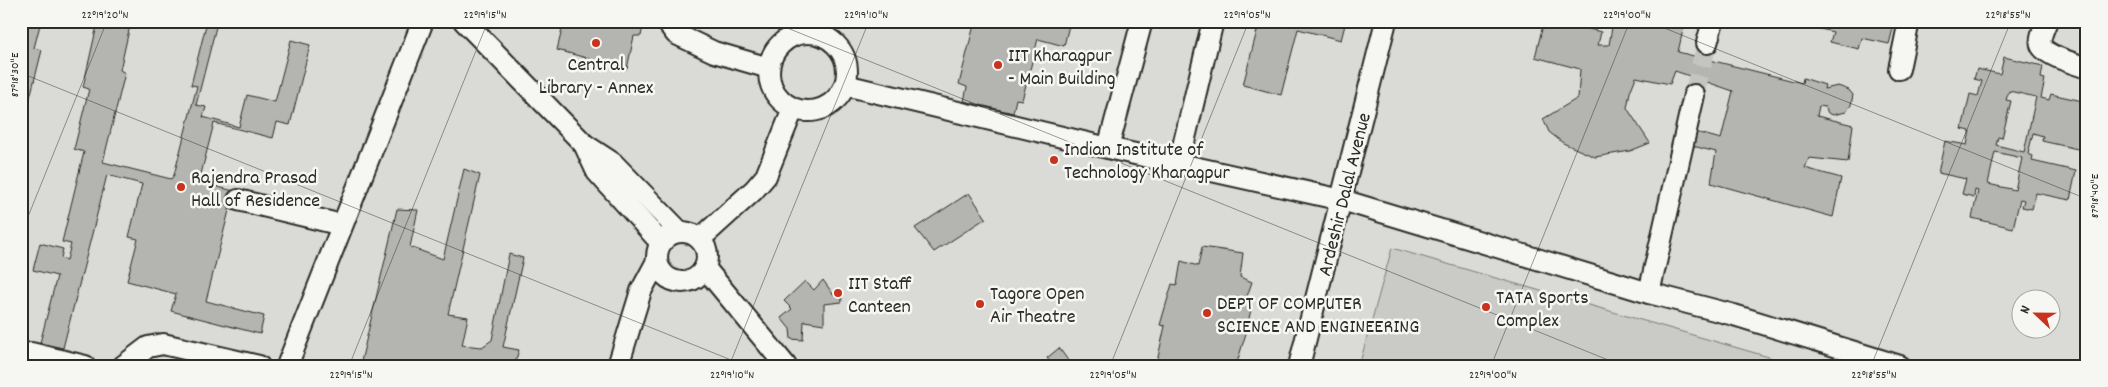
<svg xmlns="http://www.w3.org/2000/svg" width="2108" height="387" viewBox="0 0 2108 387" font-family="Dekko,sans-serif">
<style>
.built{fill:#dadad6;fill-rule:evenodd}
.green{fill:#cacac7;stroke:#7a7a79}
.building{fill:#b4b4b1;stroke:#2b2b2b;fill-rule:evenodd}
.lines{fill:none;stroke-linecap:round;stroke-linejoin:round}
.minor-tunnel{stroke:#c4c4c1;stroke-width:20;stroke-dasharray:20 10;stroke-linecap:butt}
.minor-casing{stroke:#2b2b2b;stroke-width:24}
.minor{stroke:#f6f6f2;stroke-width:20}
.ticks{fill:none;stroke:#2b2b2b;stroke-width:1;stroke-opacity:0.45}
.poi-dot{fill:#c8321e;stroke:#f6f6f2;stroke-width:2}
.labels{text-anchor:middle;stroke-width:5;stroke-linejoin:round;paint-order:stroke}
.poi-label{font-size:20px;fill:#2b2b2b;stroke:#f6f6f2;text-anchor:start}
.street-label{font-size:20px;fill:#2b2b2b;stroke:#f6f6f2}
.neatline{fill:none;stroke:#2b2b2b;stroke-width:2}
.ticks-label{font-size:12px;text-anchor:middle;fill:#2b2b2b}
</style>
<rect width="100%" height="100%" fill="#eaeae6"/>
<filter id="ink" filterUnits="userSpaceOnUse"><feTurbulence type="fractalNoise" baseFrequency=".02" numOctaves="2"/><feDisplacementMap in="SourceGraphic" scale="10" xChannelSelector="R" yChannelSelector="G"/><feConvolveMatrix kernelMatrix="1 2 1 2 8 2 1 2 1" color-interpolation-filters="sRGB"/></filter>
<g filter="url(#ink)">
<!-- built -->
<path class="built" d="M21,21H2087V366H21ZM2020,300H2050V330H2020Z"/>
<!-- green -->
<path class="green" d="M1392,248L1800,366H1359Z"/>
<!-- building -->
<g class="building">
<path d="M21,21H41L34,48L42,50L21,133Z"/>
<path d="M98,21H131L120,70L125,73L103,162L171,179L174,175L197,86L191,85L207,21L217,23L196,105L206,107L203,117L239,127L247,95L275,102L291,40L310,45L290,125L277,122L273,138L214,123L199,182L234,191L206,301L264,316L260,334L171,311L176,294L127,281L138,239L129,237L142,184L107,175L63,348L40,343L57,276L33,270L40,243L63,249L61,258L67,260L71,244L62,242L84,152L74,149L89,89L83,87Z"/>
<path d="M564,21H644L641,36H634L627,69L557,50Z"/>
<path d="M975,21H1070L1064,46L1038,39L1022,100L1016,99L1013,113L964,101L967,87L959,84Z"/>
<path d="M1346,21L1341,40L1298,29L1281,95L1243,85L1258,27L1240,21Z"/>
<path d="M1544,21H1557L1601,32L1598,45H1609L1613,21H1685L1678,52L1802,83L1803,78L1825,85L1824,89L1838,86L1849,90L1853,95L1851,105L1846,112L1833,115L1828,113L1825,107L1819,106L1817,116L1853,125L1848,162L1809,158L1805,168L1841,178L1833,217L1711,183L1716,152L1689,145L1692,131L1721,139L1733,91L1675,71L1670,84L1636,77L1630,92L1627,108L1650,143L1630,151L1595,157L1563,143L1549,132L1543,119L1578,98L1580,69L1535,57Z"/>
<path d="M1786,21H1895L1889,44L1862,38L1859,49L1830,42L1833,32Z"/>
<path d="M2004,57L2043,66L2041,78L2045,79L2041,98L2049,100L2051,94L2087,102V130L2082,150L2042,141L2043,136L2033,133L2028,154L2033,156L2032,161L2076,171L2070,200L2036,193L2032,209L2022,207L2024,200L2020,199L2013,228L1972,218L1978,191L1975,190L1974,197L1962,194L1966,179L1938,173L1945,141L1967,145L1970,131L1962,129L1970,94L1978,96L1982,81L1974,79L1977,69L2000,74ZM2009,91L2036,97L2024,152L1996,145L1998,137L2002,138L2011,101L2006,100ZM1995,152L2022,158L2015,190L1988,184Z"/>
<path d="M21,143L25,144L21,157Z"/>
<path d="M464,169L480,175L448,314L468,317L462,345L482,347L492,340L509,254L523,258L503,347L519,350L514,366H360L397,209L418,210L410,247L443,259Z"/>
<path d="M969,193L986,218L934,252L915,228Z"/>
<path d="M1202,247L1243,253L1240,277L1252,282L1245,302L1252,305L1248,323L1240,321L1238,329L1247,330L1236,366H1156L1165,326L1160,325L1172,284L1177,285L1181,261L1198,266Z"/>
<path d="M823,280L833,294L841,291L842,302L824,304V324L804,321L803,340L791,339L790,329L781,318L792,309L784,301L805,281L814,290Z"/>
<path d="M1059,348L1070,363L1066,366H1053L1047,358Z"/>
</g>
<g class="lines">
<!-- minor-tunnel -->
<path class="minor-tunnel" d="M1694,95L1707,43"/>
<!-- minor casing -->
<g class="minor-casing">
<g id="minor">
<path d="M464,21L584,144L613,163L680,232"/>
<path d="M666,21L676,34L714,52L769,68"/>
<path d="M2047,21C2044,28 2039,38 2041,45C2044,55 2076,64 2087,68"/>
<circle cx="808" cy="72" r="39"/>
<path d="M1707,43L1713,21"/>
<path d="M1899,69L1909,21"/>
<path d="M845,85L1108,148L1342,200L1649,293L1734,315L1900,366"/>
<path d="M584,144L597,172L661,243"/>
<path d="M1108,148L1142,21"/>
<path d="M1179,163L1213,21"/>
<path d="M238,200L342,225"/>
<circle cx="682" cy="257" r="25"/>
<path d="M700,239L754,190L766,176L793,109"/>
<path d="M705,268L786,366"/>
<path d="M1649,293L1694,95"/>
<path d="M31,353L85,366"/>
<path d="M123,366L148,347L163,344L259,366"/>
<path d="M287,366L423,21"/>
<path d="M618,366L641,291L657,261"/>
<path d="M1299,366L1386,21"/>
</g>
</g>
<!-- minor -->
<use href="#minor" class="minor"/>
</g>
</g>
<!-- ticks -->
<path class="ticks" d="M770,21L1623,366M1647,21L2087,199M21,73L746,366M21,234L107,21M349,366L488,21M729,366L869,21M1110,366L1249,21M1491,366L1630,21M1871,366L2011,21"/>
<!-- markers -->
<g class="poi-dot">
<circle cx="596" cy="43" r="5"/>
<circle cx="998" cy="65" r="5"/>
<circle cx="1054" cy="160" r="5"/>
<circle cx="181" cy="187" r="5"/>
<circle cx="838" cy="293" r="5"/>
<circle cx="980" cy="304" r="5"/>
<circle cx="1486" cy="307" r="5"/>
<circle cx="1207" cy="313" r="5"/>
</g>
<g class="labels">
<!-- poi labels -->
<g class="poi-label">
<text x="1008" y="61">IIT Kharagpur<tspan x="1008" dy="23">- Main Building</tspan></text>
<text x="596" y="70" text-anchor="middle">Central<tspan x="596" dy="23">Library - Annex</tspan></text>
<text x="1064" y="155">Indian Institute of<tspan x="1064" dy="23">Technology Kharagpur</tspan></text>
<text x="191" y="183">Rajendra Prasad<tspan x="191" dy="23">Hall of Residence</tspan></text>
<text x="848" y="289">IIT Staff<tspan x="848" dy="23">Canteen</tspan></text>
<text x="990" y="299">Tagore Open<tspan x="990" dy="23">Air Theatre</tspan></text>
<text x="1496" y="303">TATA Sports<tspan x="1496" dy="23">Complex</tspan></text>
<text x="1217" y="309">DEPT OF COMPUTER<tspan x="1217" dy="23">SCIENCE AND ENGINEERING</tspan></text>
</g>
<!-- street labels -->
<g class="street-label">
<text transform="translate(1343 194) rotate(-76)" y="7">Ardeshir Dalal Avenue</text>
</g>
</g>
<!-- margin -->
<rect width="2108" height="387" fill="none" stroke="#f6f6f2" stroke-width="55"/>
<!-- north arrow -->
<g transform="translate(2036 314) rotate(292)"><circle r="24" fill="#f6f6f2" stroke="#a5a5a2"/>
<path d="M0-4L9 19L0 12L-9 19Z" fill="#c8321e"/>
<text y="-8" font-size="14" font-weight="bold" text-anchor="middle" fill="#2b2b2b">N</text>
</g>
<rect x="28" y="28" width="2052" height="332" class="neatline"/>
<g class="ticks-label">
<text x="105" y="18">22°19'20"N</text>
<text x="485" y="18">22°19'15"N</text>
<text x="866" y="18">22°19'10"N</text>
<text x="1247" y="18">22°19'05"N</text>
<text x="1627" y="18">22°19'00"N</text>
<text x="2008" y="18">22°18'55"N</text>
<text transform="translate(14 75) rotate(-90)" y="4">87°18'30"E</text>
<text transform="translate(2094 196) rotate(-90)" y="4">87°18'40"E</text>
<text x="351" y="378">22°19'15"N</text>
<text x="732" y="378">22°19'10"N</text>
<text x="1113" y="378">22°19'05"N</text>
<text x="1493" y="378">22°19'00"N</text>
<text x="1874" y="378">22°18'55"N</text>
</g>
</svg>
